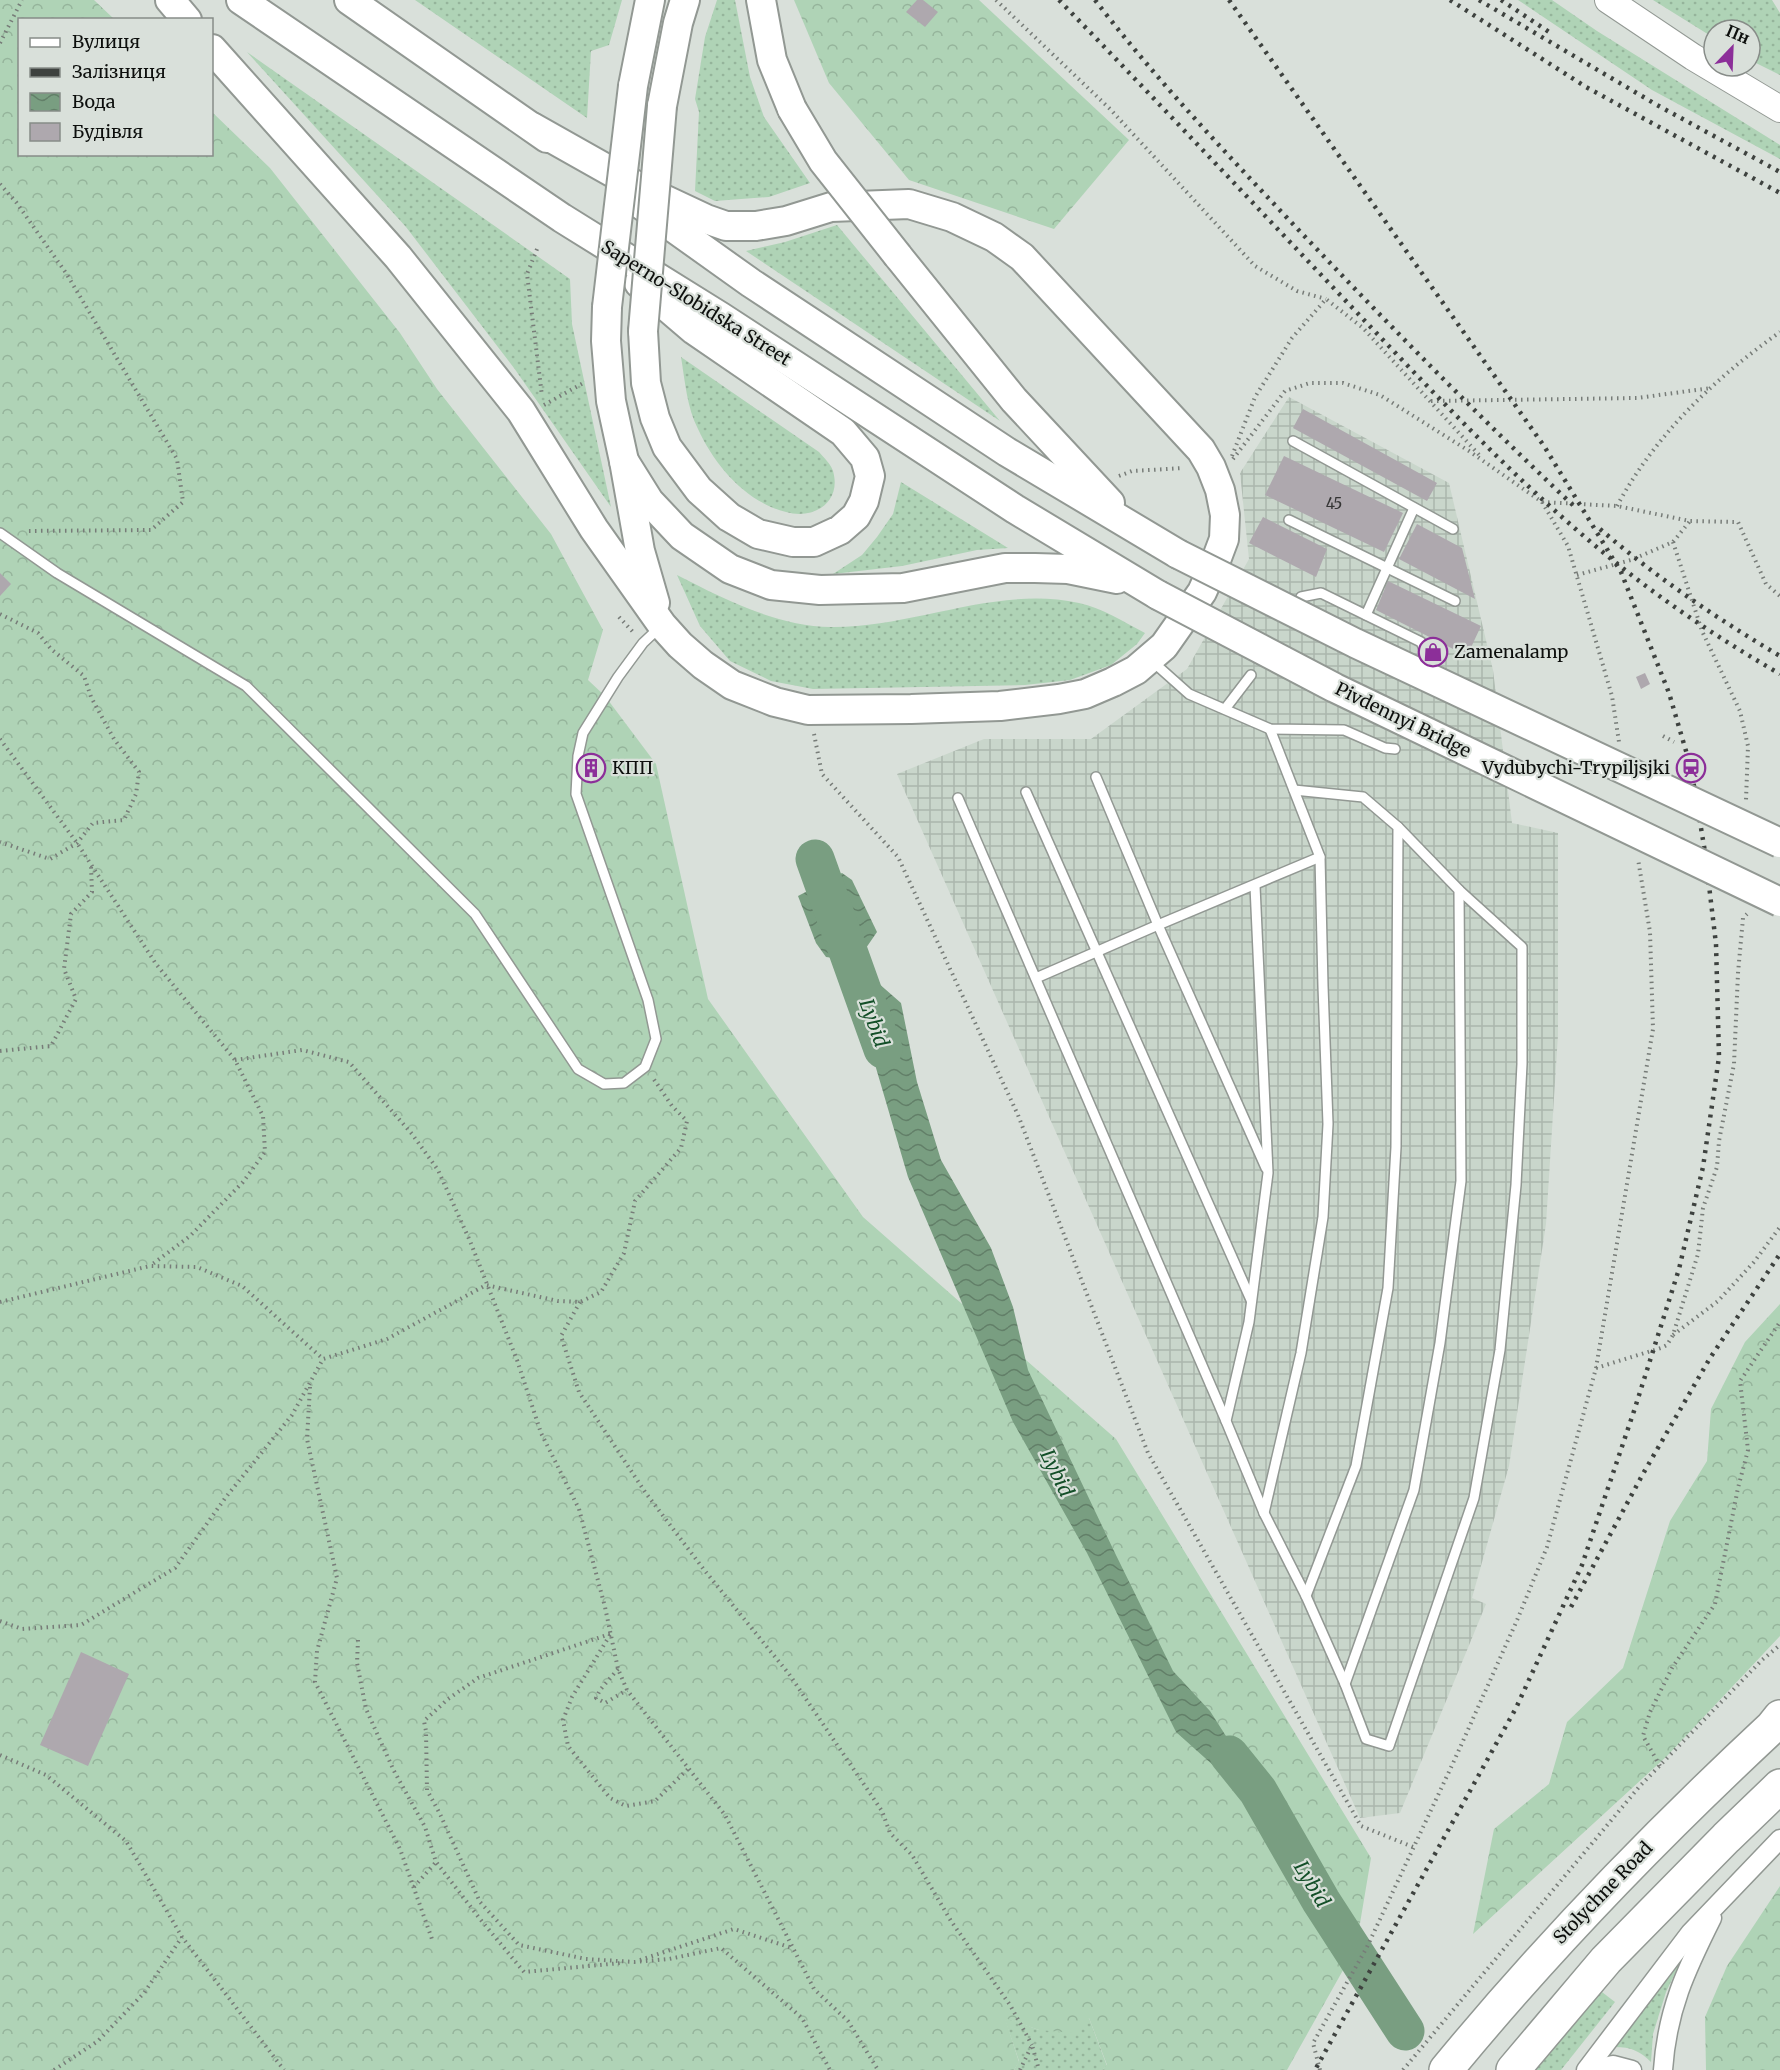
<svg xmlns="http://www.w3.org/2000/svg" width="1780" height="2070" viewBox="0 0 1780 2070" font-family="Merriweather,serif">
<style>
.industrial{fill:url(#industrial-grid)}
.grass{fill:url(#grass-dots)}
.forest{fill:url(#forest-crowns)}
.water{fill:url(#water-waves)}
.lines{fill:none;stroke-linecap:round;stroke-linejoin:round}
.river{stroke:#799e81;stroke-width:39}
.building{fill:#aea8ae}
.lane-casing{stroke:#929893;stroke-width:12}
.street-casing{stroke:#929893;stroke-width:21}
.secondary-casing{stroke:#929893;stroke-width:28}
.primary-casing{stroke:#929893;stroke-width:32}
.highway-casing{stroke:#929893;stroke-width:36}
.path{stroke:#777c78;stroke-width:4;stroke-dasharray:1.5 4.5;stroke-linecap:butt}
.lane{stroke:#fff;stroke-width:9}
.street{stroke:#fff;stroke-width:18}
.secondary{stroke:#fff;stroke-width:26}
.primary{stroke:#fff;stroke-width:28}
.highway{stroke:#fff;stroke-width:33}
.rail{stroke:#3e423f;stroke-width:4.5;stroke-dasharray:3 6;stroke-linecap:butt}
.primary-bridge-casing{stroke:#929893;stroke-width:32;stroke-linecap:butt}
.primary-bridge{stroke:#fff;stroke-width:28}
.labels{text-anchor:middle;stroke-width:4.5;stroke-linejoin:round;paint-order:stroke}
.number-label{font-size:15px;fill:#353535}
.street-label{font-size:18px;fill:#0d0f0d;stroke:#d9e0da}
.poi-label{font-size:18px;fill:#0d0f0d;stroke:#d9e0da;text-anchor:start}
.water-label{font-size:20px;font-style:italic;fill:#134f28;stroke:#d9e0da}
</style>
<defs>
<pattern id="industrial-grid" width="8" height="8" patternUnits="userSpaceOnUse" patternTransform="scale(1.5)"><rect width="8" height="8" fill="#c9d6cb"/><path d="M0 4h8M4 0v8" fill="none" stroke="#abb6ad"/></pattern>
<pattern id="grass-dots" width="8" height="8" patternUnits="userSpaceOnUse" patternTransform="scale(1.5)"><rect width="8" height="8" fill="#afd3b6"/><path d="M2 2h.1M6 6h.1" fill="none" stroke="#95b49b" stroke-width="1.8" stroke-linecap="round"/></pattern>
<pattern id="forest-crowns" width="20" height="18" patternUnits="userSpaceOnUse" patternTransform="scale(1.5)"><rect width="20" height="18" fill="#afd3b6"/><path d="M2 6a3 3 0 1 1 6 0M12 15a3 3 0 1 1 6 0" fill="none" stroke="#95b49b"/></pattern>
<pattern id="water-waves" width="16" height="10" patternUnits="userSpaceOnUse" patternTransform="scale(1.5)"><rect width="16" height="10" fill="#799e81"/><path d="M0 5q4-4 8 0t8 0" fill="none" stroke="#627f68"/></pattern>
</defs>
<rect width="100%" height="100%" fill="#d9e0da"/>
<!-- industrial -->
<path class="industrial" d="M1289,397L1449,483L1493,670L1512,823L1558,833V1035L1546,1224L1509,1466L1472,1598L1486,1604L1400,1813L1360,1818L897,774L984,739H1091L1187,669L1249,559L1240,473Z"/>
<!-- grass -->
<g class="grass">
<path d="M415,0H622L609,45L591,51L587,118Z"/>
<path d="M717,0H735L750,77L764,117L810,183L769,197L715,201L695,191L699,112L695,99L705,37Z"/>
<path d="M1518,0H1552L1597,31L1780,145V159L1652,90Z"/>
<path d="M1653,0H1772L1780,13V75L1750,60V30H1714V38Z"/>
<path d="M247,52L570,279L572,324L611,507L514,368L406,227Z"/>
<path d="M837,225L1000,421L746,251L785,242Z"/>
<path d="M681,357L819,452C824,458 831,464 833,471C842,502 814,520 786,512C746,502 715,466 698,429C687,408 685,381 681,357Z"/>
<path d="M901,482L1008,548L977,550L902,566L833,574L862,555L877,537L893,514Z"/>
<path d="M677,575C724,599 776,626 831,627C914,628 996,585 1079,603C1102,608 1124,622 1145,633L1137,644L1111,665L1070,680L1025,685L813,689L771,681L730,661L700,626Z"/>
<path d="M1688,1946L1666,1992L1653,2034L1651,2062C1640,2051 1631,2047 1615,2047Z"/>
<path d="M1598,1989L1615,2002L1561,2070H1535Z"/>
<path d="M1004,2017L1039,2030L1089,2018L1107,2066L1102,2070H1014L1019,2061Z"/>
</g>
<!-- forest -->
<g class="forest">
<path d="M0,0H94L114,19L20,20V154H212V112L270,168L400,333L437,389L551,534L603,630L588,680L605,696L656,764L708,999L863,1217L1116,1439L1371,1858L1356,1947L1287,2070H1102L1107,2065L1089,2018L1073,2033L1039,2030L1005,2018L1019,2062L1014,2070H0Z"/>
<path d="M794,0H979L1129,140L1054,229L909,180L829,83Z"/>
<path d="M1780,1304V1636L1667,1756L1473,1934L1494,1829L1549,1784L1567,1722L1623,1668L1670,1521L1707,1461L1711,1409L1745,1342Z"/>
<path d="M1780,1886V2070H1706L1705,2017L1727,1966Z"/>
</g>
<!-- water -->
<g class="water">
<path d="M842,873L852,880L877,932L866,948L841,959L826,957L816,943L798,896Z"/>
<path d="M877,982L901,1003L917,1082L941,1160L991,1248L1013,1307L1028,1370L1114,1551L1173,1671L1210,1711L1240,1758L1268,1795L1252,1800L1176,1732L1087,1553L1013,1422L908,1177L859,1010Z"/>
</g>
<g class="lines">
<!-- river -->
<g class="river">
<path d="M815,859L883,1049"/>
<path d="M1229,1755L1258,1791L1321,1901L1405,2031"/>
</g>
</g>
<!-- building -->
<g class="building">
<path d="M917,0H923L938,12L925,27L906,12Z"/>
<path d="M1303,409L1437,483L1427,501L1293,428Z"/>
<path d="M1284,456L1403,513L1384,552L1265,495Z"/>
<path d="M1263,517L1327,549L1316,577L1249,543Z"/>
<path d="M1417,524L1462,548L1475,599L1399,559Z"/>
<path d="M0,573L11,584L0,596Z"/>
<path d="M1388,581L1481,626L1467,656L1376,610Z"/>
<path d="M1645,673L1650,684L1641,689L1636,677Z"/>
<path d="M597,759L602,769L584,778L579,768Z"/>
<path d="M81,1652L129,1674L88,1766L40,1745Z"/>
</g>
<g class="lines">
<!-- lane casing -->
<g class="lane-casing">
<g id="lane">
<path d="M1293,441L1453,529"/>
<path d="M1289,520L1455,601"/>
<path d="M0,533L57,573L246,686L475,914L578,1069L604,1084L624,1083L645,1067L656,1039L648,1000L576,794L578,756L583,733L618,677L643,643L660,627"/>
<path d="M1301,597L1321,593L1421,642L1430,663"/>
<path d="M1366,615L1414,508"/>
<path d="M1152,661L1189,694L1270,729L1344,730L1385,748L1395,749"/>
<path d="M1225,709L1251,675"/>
<path d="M1096,777L1158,925L1266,1168"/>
<path d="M1294,790L1363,797L1398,827L1396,1147L1388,1288L1356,1466L1306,1596"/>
<path d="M1026,792L1251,1300"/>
<path d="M958,798L1226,1421"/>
<path d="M1255,886L1268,1173L1249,1322L1226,1421L1264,1513L1306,1596L1345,1684L1366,1739L1389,1746L1474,1498L1500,1350L1516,1185L1522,1064V947L1459,890"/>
<path d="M1036,978L1158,925L1320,857"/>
<path d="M1264,1513L1301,1353L1323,1217L1328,1124L1323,986L1320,857L1270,729"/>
<path d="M1345,1684L1414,1490L1440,1343L1461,1181L1459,890L1398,827"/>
</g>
</g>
<!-- street casing -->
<g class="street-casing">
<g id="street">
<path d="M1586,2070L1690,1933L1780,1839"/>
<path d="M1592,2070L1613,2065L1632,2070"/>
<path d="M1663,2070C1667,2010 1686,1970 1712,1918"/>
</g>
</g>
<!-- secondary casing -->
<g class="secondary-casing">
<path id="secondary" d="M1608,0L1693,57L1780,109"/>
</g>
<!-- primary casing -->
<g class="primary-casing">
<g id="primary">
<path d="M170,0L187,20"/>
<path d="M241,0L562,218L721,317L1015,509L1158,595"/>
<path d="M349,0L547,138"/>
<path d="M761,0L772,60L792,109"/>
<path d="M212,49L398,257L521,411L594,529L662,625L680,645L703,665L732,685L775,702L808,710L911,709L1000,706L1059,699L1085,694L1113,682L1136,670L1164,646L1202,592L1215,563L1224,539L1225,515L1220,490L1211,467L1201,450L1022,257L994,237L952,217L909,204L831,207L786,221L756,226H726L706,219L642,189L532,127"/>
<path d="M633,86L650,0"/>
<path d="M662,106L678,23L685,0"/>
<path d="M636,201L751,283L1007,452L1178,554"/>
<path d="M898,256L1014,400L1110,503"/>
<path d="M639,283L694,330L843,432L865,458L870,476L864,501L856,516L840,530L814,542H793L758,534L729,517L699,490L667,447L655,418L646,383L643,331"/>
<path d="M607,307L606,341L611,401L624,461L640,551L655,603"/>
<path d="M624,461L649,501L682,536L730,569L771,585L820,590L903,588L1005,568H1035L1068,569L1117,579"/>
</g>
</g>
<!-- highway casing -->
<g class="highway-casing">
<g id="highway">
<path d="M1446,2070C1547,1947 1656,1835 1772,1727L1780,1717"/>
<path d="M1513,2070L1606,1960L1726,1838L1780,1786"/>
</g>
</g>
<!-- path -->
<g class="path">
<path d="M996,0L1110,109L1255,266L1297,291L1326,299"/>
<path d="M0,43L22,0"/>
<path d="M0,184L16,202L66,273L177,459L183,502L151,530L25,531"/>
<path d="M537,249L527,274L542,396"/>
<path d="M1431,401L1637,398L1711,388"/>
<path d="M544,405L585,382"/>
<path d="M1232,456L1255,397L1292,338L1326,299L1363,328L1481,457"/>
<path d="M1233,459L1285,391L1310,383H1343L1380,395L1469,451L1542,502L1617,506L1690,521L1738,522L1766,584L1780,596"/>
<path d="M1119,476L1132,471L1184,468"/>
<path d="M1542,502L1568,546L1612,696L1619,742"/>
<path d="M1617,506C1655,435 1715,378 1780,332"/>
<path d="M1673,542L1702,631L1740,711L1748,746L1746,800"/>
<path d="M1577,575L1631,560L1673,542L1690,521"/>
<path d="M0,614L38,633L51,649L84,676L91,697L114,739L139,772L136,794L124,820L93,823L77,843L50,859L0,842"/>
<path d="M619,617L633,632"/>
<path d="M814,734L822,774L898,857L1018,1115L1148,1453L1361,1826L1413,1847"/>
<path d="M1663,736L1674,742"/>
<path d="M0,739L77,843L156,964L235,1060L263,1116L265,1152L243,1182L190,1236L150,1266"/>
<path d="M0,1051L51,1046L76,999L64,969L71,914L92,892L91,866"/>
<path d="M235,1060L302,1050L349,1062L412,1134L438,1170L470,1241L517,1360L541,1433L579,1509L605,1607L618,1669L627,1690L725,1815L814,1989L848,2021L878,2070"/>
<path d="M0,1302L150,1266L197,1267L242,1286L323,1359"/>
<path d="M580,1302L561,1336L579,1392L645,1492L705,1571L789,1674L882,1811L890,1833L912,1855L951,1921L1010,2005L1032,2045"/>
<path d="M1673,1335L1718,1301L1754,1262L1780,1227"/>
<path d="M1596,1368L1661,1348L1667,1345L1673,1335L1698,1254L1703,1208L1717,1167L1719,1141L1734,1064L1738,973L1743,918L1747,914"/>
<path d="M310,1387L307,1439L337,1578L317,1651L315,1682L400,1849L433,1942"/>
<path d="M0,1621L22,1629L81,1625L175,1568L226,1497L292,1415L323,1359L387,1339L486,1285L558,1301L580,1302L601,1292L624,1253L635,1201L681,1148L687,1121L672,1106L653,1078"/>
<path d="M610,1634L478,1678L448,1699L424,1721L426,1731L427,1790L440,1814L480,1902L519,1945L586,1959L634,1962L669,1959L721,1948L802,2018L830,2070"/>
<path d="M610,1635L572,1697L563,1720L568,1746L610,1798L626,1806L655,1801L689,1768"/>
<path d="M358,1640L357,1663L366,1709L394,1771L425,1827L436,1862L480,1919L524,1972L621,1963"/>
<path d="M618,1669L600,1690L596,1698L605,1703L627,1690"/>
<path d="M0,1755L46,1775L126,1841L182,1937L284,2070"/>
<path d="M1660,1766L1643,1736L1650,1712L1672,1668L1715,1604L1738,1488L1748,1450L1740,1381L1780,1322"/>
<path d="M414,1887L436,1862"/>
<path d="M640,1960L734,1929L792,1948"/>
<path d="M54,2070L98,2041L144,1993L182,1937"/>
<path d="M1020,2070L1032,2045L1039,2070"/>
<path d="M1320,2070L1313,2043L1367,1947L1454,1761L1518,1618L1547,1547L1596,1368L1653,1029L1650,932L1638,859"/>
<path d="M1403,2070L1639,1787L1762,1660L1780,1645"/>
</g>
<!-- lane -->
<use href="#lane" class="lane"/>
<!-- street -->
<use href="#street" class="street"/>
<!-- secondary -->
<use href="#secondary" class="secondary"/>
<!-- primary -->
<use href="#primary" class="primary"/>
<!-- highway -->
<use href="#highway" class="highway"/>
<!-- rail -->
<g class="rail">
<path d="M1059,0C1155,99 1249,199 1344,299C1431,390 1517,483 1615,562C1667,604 1723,641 1780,674"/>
<path d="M1095,0C1155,78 1223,150 1291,222C1384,320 1478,416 1577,509"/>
<path d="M1229,0L1544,446L1621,572L1669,693L1691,768L1705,852L1716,944L1719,1057L1703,1167L1679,1269L1634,1411L1582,1565L1516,1708L1315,2070"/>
<path d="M1450,0L1586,87L1780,193"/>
<path d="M1479,0L1657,105L1780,172"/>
<path d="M1501,0L1552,34"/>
<path d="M1600,529C1656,577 1716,618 1780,656"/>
<path d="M1571,1607L1644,1472L1710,1358L1780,1254"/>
</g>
<!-- primary-bridge casing -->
<g class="primary-bridge-casing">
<g id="primary-bridge">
<path d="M792,109L823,161L898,256"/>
<path d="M607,307L633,86"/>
<path d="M643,331L662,106"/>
<path d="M1178,554L1355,643L1780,843"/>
<path d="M1158,595L1335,688L1780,902"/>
</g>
</g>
<!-- primary-bridge -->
<use href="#primary-bridge" class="primary-bridge"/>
</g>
<!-- icons -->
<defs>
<g id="shop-ring" transform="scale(1.5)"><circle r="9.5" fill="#d9e0da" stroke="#8c2f99" stroke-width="1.5"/><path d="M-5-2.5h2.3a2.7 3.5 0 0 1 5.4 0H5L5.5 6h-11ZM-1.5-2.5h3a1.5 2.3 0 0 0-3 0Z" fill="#8c2f99"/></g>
<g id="building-ring" transform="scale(1.5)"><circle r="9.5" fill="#d9e0da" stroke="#8c2f99" stroke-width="1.5"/><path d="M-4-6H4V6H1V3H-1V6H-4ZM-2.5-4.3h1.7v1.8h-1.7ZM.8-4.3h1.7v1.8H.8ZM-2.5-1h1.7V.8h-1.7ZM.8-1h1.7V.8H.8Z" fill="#8c2f99"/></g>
<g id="station-ring" transform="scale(1.5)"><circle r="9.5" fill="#d9e0da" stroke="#8c2f99" stroke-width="1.5"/><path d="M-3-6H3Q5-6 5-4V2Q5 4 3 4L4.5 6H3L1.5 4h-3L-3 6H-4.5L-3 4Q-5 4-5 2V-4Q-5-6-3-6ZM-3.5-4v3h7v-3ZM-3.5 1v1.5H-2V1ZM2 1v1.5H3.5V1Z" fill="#8c2f99"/></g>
</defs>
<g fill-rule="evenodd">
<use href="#shop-ring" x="1433" y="652"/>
<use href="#building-ring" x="591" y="768"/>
<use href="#station-ring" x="1691" y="768"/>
</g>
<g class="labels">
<!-- number labels -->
<g class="number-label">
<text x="1334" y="509">45</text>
</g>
<!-- street labels -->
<g class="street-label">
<text transform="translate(696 303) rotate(32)" y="6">Saperno-Slobidska Street</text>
<text transform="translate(1403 720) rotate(26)" y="6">Pivdennyi Bridge</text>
<text transform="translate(1603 1893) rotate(-46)" y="6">Stolychne Road</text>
</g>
<!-- poi labels -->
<g class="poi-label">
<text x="1454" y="658">Zamenalamp</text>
<text x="612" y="774">КПП</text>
<text x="1670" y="774" text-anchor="end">Vydubychi-Trypiljsjki</text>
</g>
<!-- water labels -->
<g class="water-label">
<text transform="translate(874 1023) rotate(70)" y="7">Lybid</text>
<text transform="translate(1057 1473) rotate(64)" y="7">Lybid</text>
<text transform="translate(1312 1884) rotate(59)" y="7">Lybid</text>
</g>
</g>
<!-- legend -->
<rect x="18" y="18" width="195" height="138" fill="#d9e0da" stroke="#878c88" stroke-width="1.5"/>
<rect x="30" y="38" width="30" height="9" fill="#ffffff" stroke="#878c88" stroke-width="1.5"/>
<text x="72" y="48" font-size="18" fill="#0d0f0d">Вулиця</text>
<rect x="30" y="68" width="30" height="9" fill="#3e423f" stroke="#878c88" stroke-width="1.5"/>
<text x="72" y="78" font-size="18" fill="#0d0f0d">Залізниця</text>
<rect x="30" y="93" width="30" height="18" fill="url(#water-waves)" stroke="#878c88" stroke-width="1.5"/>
<text x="72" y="108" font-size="18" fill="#0d0f0d">Вода</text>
<rect x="30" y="123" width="30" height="18" fill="#aea8ae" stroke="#878c88" stroke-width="1.5"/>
<text x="72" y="138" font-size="18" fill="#0d0f0d">Будівля</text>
<!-- north arrow -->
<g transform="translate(1732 48) rotate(23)"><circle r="28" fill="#d9e0da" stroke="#878c88" stroke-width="1.5"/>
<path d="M0-4.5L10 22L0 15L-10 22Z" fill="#8c2f99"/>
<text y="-9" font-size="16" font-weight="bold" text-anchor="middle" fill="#0d0f0d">Пн</text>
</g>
</svg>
